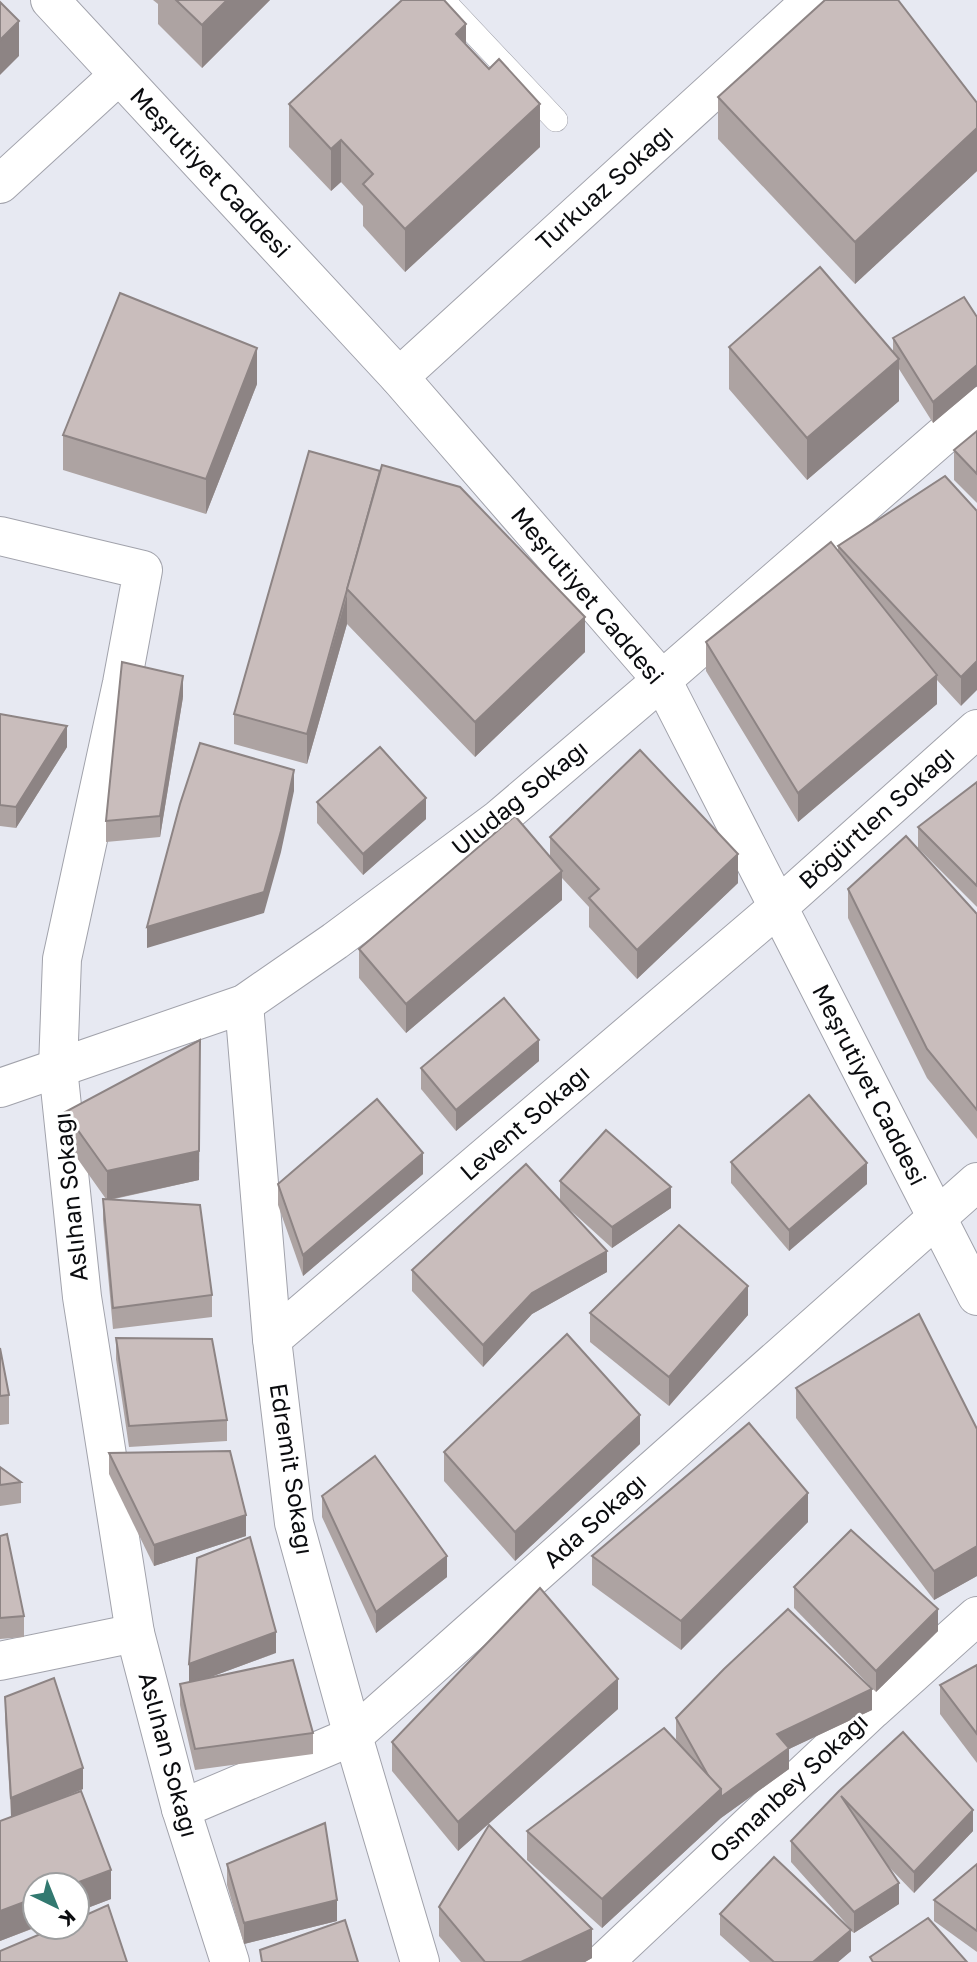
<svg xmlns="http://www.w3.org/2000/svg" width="977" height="1962" viewBox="0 0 977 1962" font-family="'Golos Text',sans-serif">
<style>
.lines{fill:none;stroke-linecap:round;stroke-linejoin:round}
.service-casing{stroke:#a1a2ab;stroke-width:24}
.minor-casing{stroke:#a1a2ab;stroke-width:40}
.tertiary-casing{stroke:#a1a2ab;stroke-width:40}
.service{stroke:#fff;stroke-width:23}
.minor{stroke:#fff;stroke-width:38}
.tertiary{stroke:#fff;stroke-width:38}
.wall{fill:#ada3a2}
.shaded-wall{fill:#8d8484}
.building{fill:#c9bdbc;stroke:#8d8484;stroke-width:2}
.labels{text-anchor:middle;stroke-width:6;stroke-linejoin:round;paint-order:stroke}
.street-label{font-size:24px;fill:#0b0c0f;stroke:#fff}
</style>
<rect width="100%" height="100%" fill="#e7e9f2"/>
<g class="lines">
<!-- service casing -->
<g class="service-casing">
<path id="service" d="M443,0L556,120"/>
</g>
<!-- minor casing -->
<g class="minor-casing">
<g id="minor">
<path d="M0,184L119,75"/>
<path d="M399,377L812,0"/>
<path d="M0,536L143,570L122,683L62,959L58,1068L82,1297L135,1633L181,1809L230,1962"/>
<path d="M244,1004L272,1339L294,1523L353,1736L420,1962"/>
<path d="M0,1088L244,1004L335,941L499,819L662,680L977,406"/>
<path d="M272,1339L778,907L977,729"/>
<path d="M0,1661L135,1633"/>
<path d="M181,1809L353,1736L977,1182"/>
<path d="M604,1962L872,1710L977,1616"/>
</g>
</g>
<!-- tertiary casing -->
<g class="tertiary-casing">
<path id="tertiary" d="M50,0L399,377L662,680L977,1296"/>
</g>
<!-- service -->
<use href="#service" class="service"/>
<!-- minor -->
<use href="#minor" class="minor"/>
<!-- tertiary -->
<use href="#tertiary" class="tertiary"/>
</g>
<!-- wall -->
<g class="wall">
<path d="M153,0H270L202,68L158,24V4Z"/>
<path d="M466,45L489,69L540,147L405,272L363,226V206L341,182L331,191L289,147V104Z"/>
<path d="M718,97L977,103V171L855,284L718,139Z"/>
<path d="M977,317V386L933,423L899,369V401L807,480L729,389V347L893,351V338Z"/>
<path d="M257,384L206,514L63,470V435Z"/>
<path d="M977,431V503L954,480V450Z"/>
<path d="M309,451L585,652L475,757L347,624L307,764L234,744V714Z"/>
<path d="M977,511L961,706L937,680V704L798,822L706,671V642L838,549V546Z"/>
<path d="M183,697L160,837L106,842V821Z"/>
<path d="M0,714L67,747L16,828L0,826Z"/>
<path d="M977,782V907L918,848V827Z"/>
<path d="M317,802L426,819L363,875L317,823Z"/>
<path d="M550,837L738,883L637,979L589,927V907L562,878V900L406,1033L359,978V949L550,857Z"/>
<path d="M848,889L977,914V1139L927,1078L848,918Z"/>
<path d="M539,1061L456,1131L421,1089V1068Z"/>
<path d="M65,1112L199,1180L110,1200L212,1295V1317L113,1329L103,1220V1199H106L65,1141Z"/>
<path d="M731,1162L867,1184L789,1251L731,1183Z"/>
<path d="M423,1174L303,1276L278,1205V1184Z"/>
<path d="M560,1181L671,1208L612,1248L568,1208L607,1272L532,1314L483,1367L412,1291V1270L560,1201Z"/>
<path d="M590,1313L748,1315L669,1406L590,1342Z"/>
<path d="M116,1338L227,1420V1441L129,1447L116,1359Z"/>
<path d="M0,1348L9,1395V1424L0,1425Z"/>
<path d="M796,1388L977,1429V1576L934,1600L796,1418Z"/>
<path d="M640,1444L515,1561L444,1481V1452Z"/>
<path d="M109,1453L246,1536L154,1566L109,1474Z"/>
<path d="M0,1467L21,1482V1503L0,1506Z"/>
<path d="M322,1496L447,1577L376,1633L322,1517Z"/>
<path d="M808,1522L681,1650L592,1585V1556Z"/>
<path d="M0,1536L24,1616V1637L0,1639Z"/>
<path d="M794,1587L938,1631L876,1692L794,1608Z"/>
<path d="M276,1653L205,1679L313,1733V1754L195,1770L180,1705V1684L189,1682Z"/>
<path d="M977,1665V1763L940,1714V1685Z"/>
<path d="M5,1697L83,1789L59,1799L111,1899L0,1941V1821L11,1817L5,1718Z"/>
<path d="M618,1709L458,1851L392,1771V1742Z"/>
<path d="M872,1710L789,1749V1769L721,1818L602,1928L527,1860V1831L679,1745L676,1739V1718Z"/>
<path d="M839,1791L973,1831L914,1893L887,1865L899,1904L854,1933L851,1931V1951L838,1962H750L720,1935V1914L850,1928L791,1862V1841Z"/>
<path d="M227,1864L337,1921L244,1944L227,1885Z"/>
<path d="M977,1864V1952L934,1921V1900Z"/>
<path d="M439,1907L592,1958L585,1962H461L439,1936Z"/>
</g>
<!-- shaded-wall -->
<g class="shaded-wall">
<path d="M227,0H270L202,68V25Z"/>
<path d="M19,21V56L0,75V40Z"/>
<path d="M466,24V66L456,34Z"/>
<path d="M540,104V147L405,272V229Z"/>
<path d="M977,128V171L855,284V242Z"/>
<path d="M341,140V182L331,191V149Z"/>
<path d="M257,348V384L206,514V479Z"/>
<path d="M899,359V401L807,480V438Z"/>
<path d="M977,365V386L933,423V402Z"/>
<path d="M347,595V624L307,764V734Z"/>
<path d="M585,617V652L475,757V722Z"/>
<path d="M977,661V690L961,706V677Z"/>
<path d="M937,675V704L798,822V793Z"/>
<path d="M183,676V697L160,837V816Z"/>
<path d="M67,726V747L16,828V807Z"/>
<path d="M294,770V791L281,852L264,913L147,948V927Z"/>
<path d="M426,798V819L363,875V854Z"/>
<path d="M738,854V883L637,979V950Z"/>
<path d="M562,871V900L406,1033V1004Z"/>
<path d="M539,1040V1061L456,1131V1110Z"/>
<path d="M200,1069L199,1180L107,1200V1171Z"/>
<path d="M423,1153V1174L303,1276V1255Z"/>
<path d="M867,1163V1184L789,1251V1230Z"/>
<path d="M671,1187V1208L612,1248V1227Z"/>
<path d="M607,1251V1272L532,1314L483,1367V1345L532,1293Z"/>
<path d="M748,1286V1315L669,1406V1377Z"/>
<path d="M640,1415V1444L515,1561V1532Z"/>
<path d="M808,1493V1522L681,1650V1621Z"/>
<path d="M246,1515V1536L154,1566V1545Z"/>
<path d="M977,1546V1576L934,1600V1571Z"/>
<path d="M447,1556V1577L376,1633V1612Z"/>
<path d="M938,1609V1631L876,1692V1671Z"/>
<path d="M276,1632V1653L189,1685V1664Z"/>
<path d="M618,1679V1709L458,1851V1822Z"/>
<path d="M872,1689V1710L789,1749V1769L721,1818L602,1928V1899L777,1734Z"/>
<path d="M83,1768V1789L11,1819V1798Z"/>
<path d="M973,1810V1831L914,1893V1872Z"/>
<path d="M111,1870V1899L77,1912V1885H71Z"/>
<path d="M899,1883V1904L854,1933V1912Z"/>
<path d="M35,1898V1927H36L0,1941V1911Z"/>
<path d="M337,1900V1921L244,1944V1923Z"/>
<path d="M592,1929V1958L585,1962H521Z"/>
<path d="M851,1930V1951L838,1962H813Z"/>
</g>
<!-- building -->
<g class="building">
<path d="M176,0H227L202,25Z"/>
<path d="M402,0H444L466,24L456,34L489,69L499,59L540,104L405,229L363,184L373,174L341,140L331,149L289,104Z"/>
<path d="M825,0H898L977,103V128L855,242L718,97Z"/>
<path d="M0,2L19,21L0,40Z"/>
<path d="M820,267L899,359L807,438L729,347Z"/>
<path d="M120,293L257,348L206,479L63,435Z"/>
<path d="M964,297L977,317V365L933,402L893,338Z"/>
<path d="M977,431V474L954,450Z"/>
<path d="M309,451L380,471L307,734L234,714Z"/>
<path d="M382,465L460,487L585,617L475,722L347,589Z"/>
<path d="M945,476L977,511V661L961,677L838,546Z"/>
<path d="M831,542L937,675L798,793L706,642Z"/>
<path d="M122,662L183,676L160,816L106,821Z"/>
<path d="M0,714L67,726L16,807L0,805Z"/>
<path d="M200,743L294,770L281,831L264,892L147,927L180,804Z"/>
<path d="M380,747L426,798L363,854L317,802Z"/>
<path d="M640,750L738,854L637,950L589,898L599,889L550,837Z"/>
<path d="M977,782V886L918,827Z"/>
<path d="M515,816L562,871L406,1004L359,949Z"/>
<path d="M906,836L977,914V1110L927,1049L848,889Z"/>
<path d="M504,998L539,1040L456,1110L421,1068Z"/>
<path d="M200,1040L199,1151L107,1171L65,1112Z"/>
<path d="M809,1095L867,1163L789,1230L731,1162Z"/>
<path d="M377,1099L423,1153L303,1255L278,1184Z"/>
<path d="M606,1130L671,1187L612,1227L560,1181Z"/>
<path d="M526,1164L607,1251L532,1293L483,1345L412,1270Z"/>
<path d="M103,1199L200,1205L212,1295L113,1308Z"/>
<path d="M679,1225L748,1286L669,1377L590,1313Z"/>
<path d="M919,1314L977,1429V1546L934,1571L796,1388Z"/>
<path d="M567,1334L640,1415L515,1532L444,1452Z"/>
<path d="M116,1338L212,1339L227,1420L129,1426Z"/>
<path d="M0,1348L9,1395L0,1396Z"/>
<path d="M749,1423L808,1493L681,1621L592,1556Z"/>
<path d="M230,1451L246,1515L154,1545L109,1453Z"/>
<path d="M375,1456L447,1556L376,1612L322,1496Z"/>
<path d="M0,1467L21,1482L0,1485Z"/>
<path d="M851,1530L938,1609L876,1671L794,1587Z"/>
<path d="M7,1534L24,1616L0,1618V1536Z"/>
<path d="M250,1537L276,1632L189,1664L197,1558Z"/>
<path d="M540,1588L618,1679L458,1822L392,1742Z"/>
<path d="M788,1609L872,1689L777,1734L789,1748L721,1797V1789L709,1777L676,1718L724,1669Z"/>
<path d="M293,1660L313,1733L195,1749L180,1684Z"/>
<path d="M977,1665V1734L940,1685Z"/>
<path d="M54,1678L83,1768L11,1798L5,1697Z"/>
<path d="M664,1728L721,1789L602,1899L527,1831Z"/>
<path d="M903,1732L973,1810L914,1872L841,1796L899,1883L854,1912L791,1841L839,1791Z"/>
<path d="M81,1791L111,1870L71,1885H35V1898L0,1911V1821Z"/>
<path d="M325,1823L337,1900L244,1923L227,1864Z"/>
<path d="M489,1825L592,1929L521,1962H485L439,1907Z"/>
<path d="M774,1857L851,1930L813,1962H774L720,1914Z"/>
<path d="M977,1864V1931L934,1900Z"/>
<path d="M108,1905L127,1962H0V1951L57,1927H77V1919Z"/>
<path d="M928,1918L967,1962H873L870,1957Z"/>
<path d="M345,1920L358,1962H262L260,1950Z"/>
</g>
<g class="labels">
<!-- street labels -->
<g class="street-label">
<text transform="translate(210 173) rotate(47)" y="8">Meşrutiyet Caddesi</text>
<text transform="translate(605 188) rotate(-42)" y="8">Turkuaz Sokağı</text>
<text transform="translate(587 596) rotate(50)" y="8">Meşrutiyet Caddesi</text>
<text transform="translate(520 798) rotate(-39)" y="8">Uludağ Sokağı</text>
<text transform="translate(877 818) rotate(-42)" y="8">Böğürtlen Sokağı</text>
<text transform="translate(869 1085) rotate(63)" y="8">Meşrutiyet Caddesi</text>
<text transform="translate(525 1123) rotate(-41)" y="8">Levent Sokağı</text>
<text transform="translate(71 1197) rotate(-96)" y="8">Aslıhan Sokağı</text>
<text transform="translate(291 1469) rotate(81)" y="8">Edremit Sokağı</text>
<text transform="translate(595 1521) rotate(-42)" y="8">Ada Sokağı</text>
<text transform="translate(168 1755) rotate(75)" y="8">Aslıhan Sokağı</text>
<text transform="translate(789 1788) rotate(-43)" y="8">Osmanbey Sokağı</text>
</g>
</g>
<!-- north arrow -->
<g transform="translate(56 1906) rotate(137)"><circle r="33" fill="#ffffff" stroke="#9d9e9f" stroke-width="2"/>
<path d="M0-5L12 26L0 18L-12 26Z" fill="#327970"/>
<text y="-10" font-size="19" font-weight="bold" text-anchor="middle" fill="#0b0c0f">K</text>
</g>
</svg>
